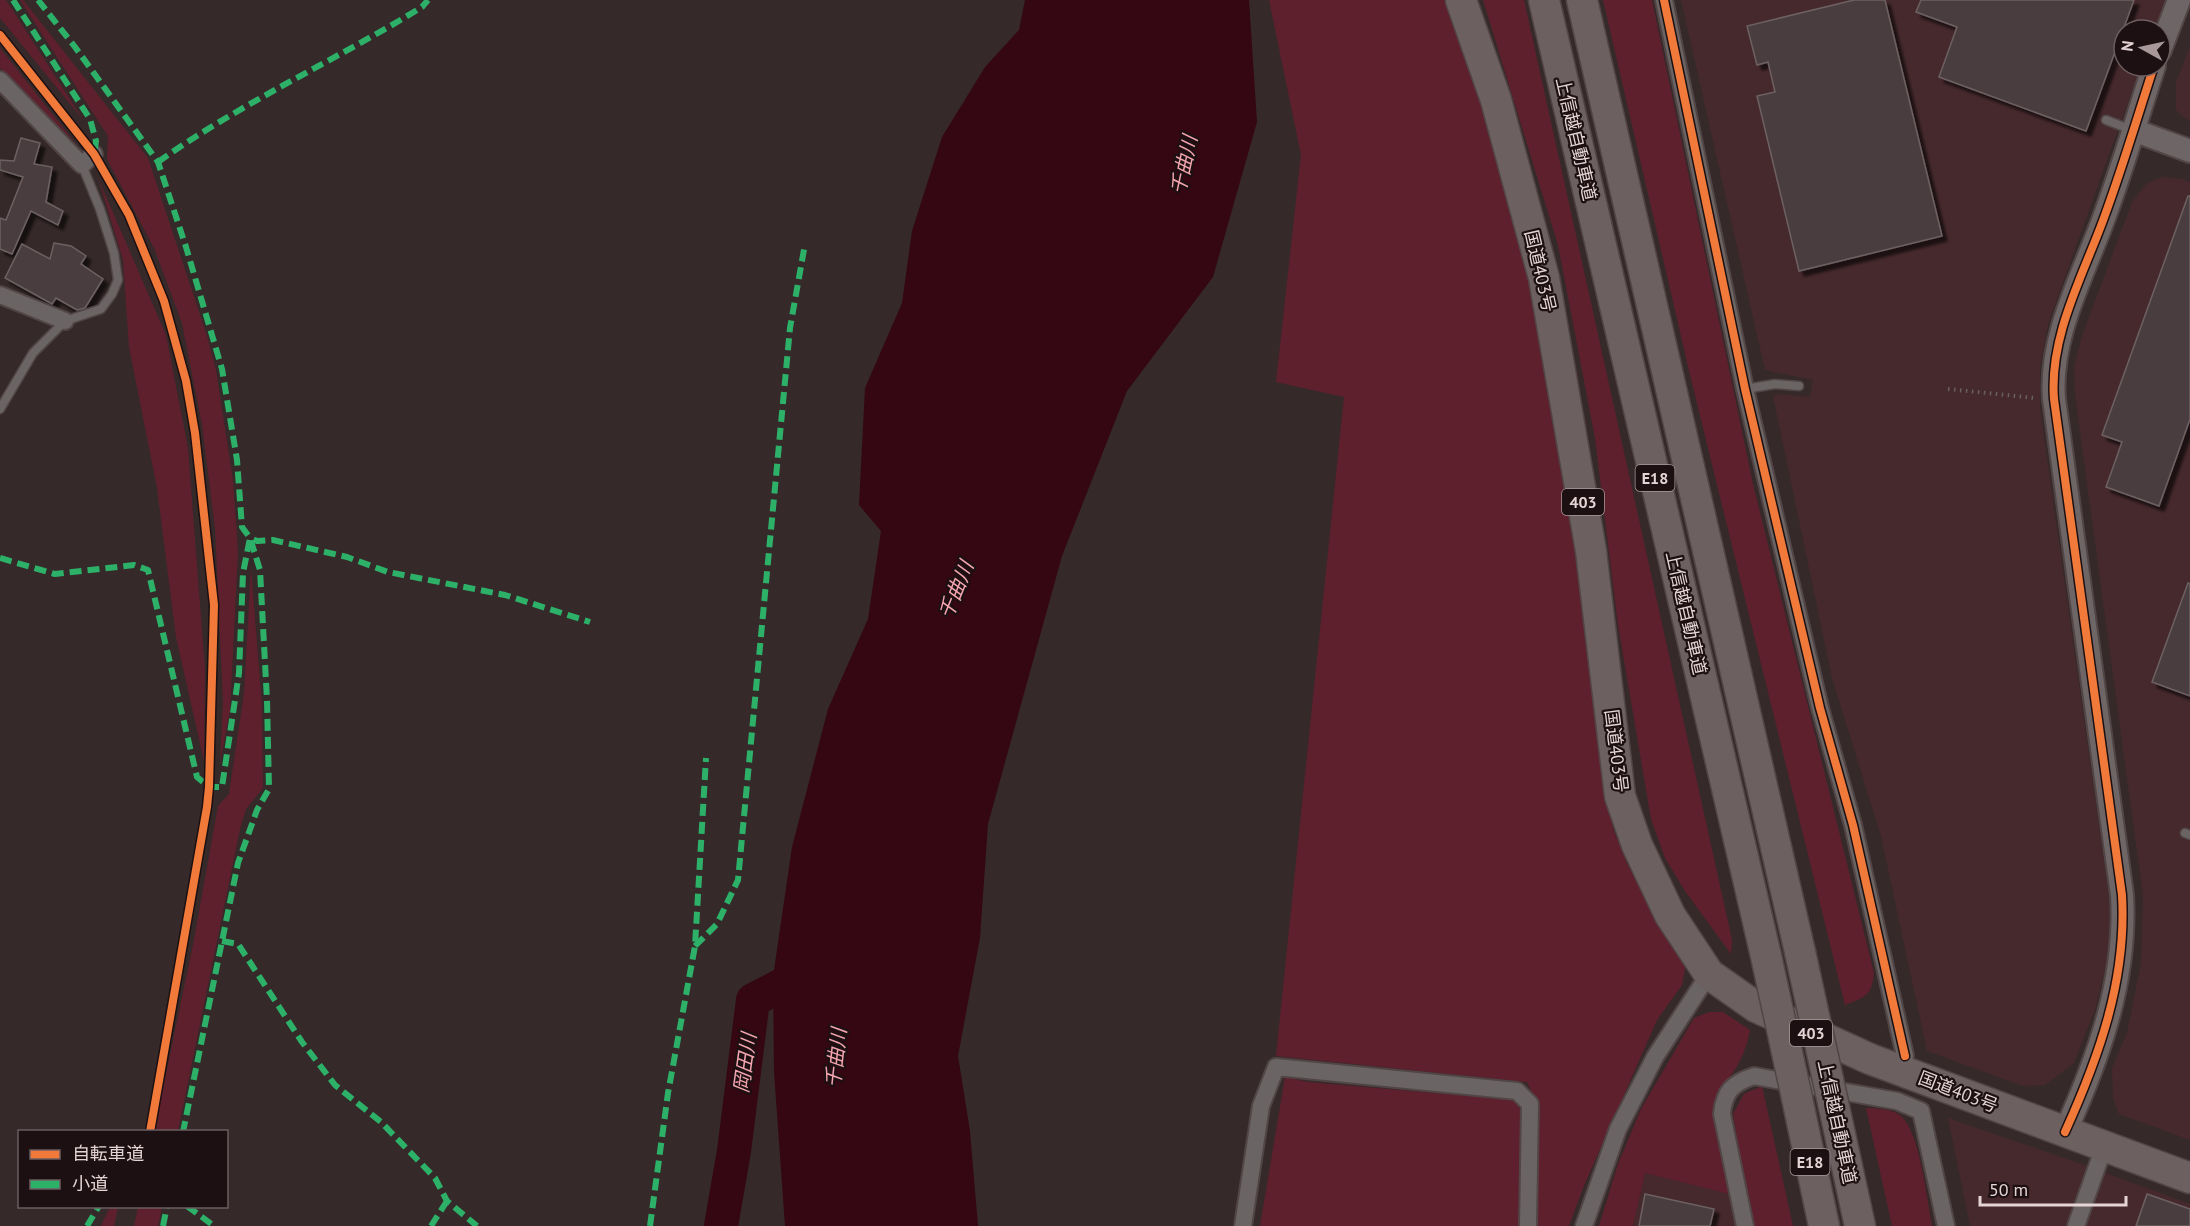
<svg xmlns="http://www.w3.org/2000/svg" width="2190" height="1226" viewBox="0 0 2190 1226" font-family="'PT Sans','Noto Sans JP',sans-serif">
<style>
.built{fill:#46292d}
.green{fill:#5f202d}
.water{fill:#340712}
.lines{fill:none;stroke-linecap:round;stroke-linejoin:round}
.river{stroke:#340712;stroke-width:34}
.building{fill:#4a3e40;stroke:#6d6162;stroke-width:1.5;filter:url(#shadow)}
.lane-casing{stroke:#514546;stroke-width:11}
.street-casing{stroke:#514546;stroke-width:20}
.secondary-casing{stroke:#514546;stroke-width:26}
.highway-casing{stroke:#514546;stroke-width:33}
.path{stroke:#696161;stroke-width:4;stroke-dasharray:1.5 4.5;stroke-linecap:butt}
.lane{stroke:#6a6464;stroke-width:8}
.street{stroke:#6a6464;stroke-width:16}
.secondary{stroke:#6d6566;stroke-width:22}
.highway{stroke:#6c6061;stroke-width:30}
.highway-bridge-casing{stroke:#514546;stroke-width:33;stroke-linecap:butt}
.highway-bridge{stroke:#6c6061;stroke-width:30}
.quiet{stroke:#2db169;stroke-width:6;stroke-dasharray:12 6;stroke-linecap:butt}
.cycleway-casing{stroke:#1c1012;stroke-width:11}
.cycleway{stroke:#f17a3a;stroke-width:8}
.labels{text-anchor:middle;stroke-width:4.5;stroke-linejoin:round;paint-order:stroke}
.shield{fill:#1c1012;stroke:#a9999a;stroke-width:1.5}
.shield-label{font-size:16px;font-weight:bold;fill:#e5d4d5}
.street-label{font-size:18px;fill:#e5d4d5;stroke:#1c1012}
.water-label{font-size:20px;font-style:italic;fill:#f5a5af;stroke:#1c1012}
</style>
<defs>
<filter id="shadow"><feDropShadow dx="5" dy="5" stdDeviation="1.5" flood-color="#0009"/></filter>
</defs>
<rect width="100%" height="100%" fill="#36292a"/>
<!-- built -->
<g class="built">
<path d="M1681,0H2165L2154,30H2124V66H2141L2048,324L2040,367V408L2109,896L2110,930L2107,960L2095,1010L2074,1063L2045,1085L2023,1086L1927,1051L1881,836L1832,678L1773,396L1778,394L1810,397L1813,380L1765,370Z"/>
<path d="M2190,46V122L2176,110V83Z"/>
<path d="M2162,177L2182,179L2190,182V1140L2119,1114L2113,1098L2112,1068L2127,1033L2141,963L2143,896L2075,395L2074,367L2082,336L2132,202L2147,183Z"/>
<path d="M1948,1118L2090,1167L2068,1226H1970Z"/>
<path d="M2103,1172L2190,1204V1226H2083Z"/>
<path d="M1645,1173L1729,1194L1736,1226H1633Z"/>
</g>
<!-- green -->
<g class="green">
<path d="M0,0H6L84,121L0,18Z"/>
<path d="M20,0H23L148,158L207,336L216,370L233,480L238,552L230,711L220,762L223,703L215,528L202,425L182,323L154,248L107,159L108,136Z"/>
<path d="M1269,0H1448L1477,89L1538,314L1572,512L1613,829L1627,863L1660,928L1680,951L1685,968L1682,985L1657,1020L1583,1188L1569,1226H1533L1538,1107L1527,1082L1276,1056L1344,397L1276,382L1301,155Z"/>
<path d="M1483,0H1524L1732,940L1731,954L1685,891L1665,858L1651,819L1618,625L1595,438L1558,245Z"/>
<path d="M1603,0H1652L1753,484L1874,973C1872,996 1865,997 1845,1005L1691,379Z"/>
<path d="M0,48L76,144L0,68Z"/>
<path d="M98,178L166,335L188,448L205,670L204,761L176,637L157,488L129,347L123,260Z"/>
<path d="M251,568L262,707L263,788L246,809L240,829L178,1131H154L193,945L218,806L229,794L244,693Z"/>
<path d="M1709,1012H1723L1750,1030C1747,1047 1740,1064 1729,1078C1726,1082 1719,1088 1717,1093C1712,1105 1716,1139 1723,1149L1729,1194L1645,1173L1633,1226H1599L1618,1164L1641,1109L1694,1018Z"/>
<path d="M1285,1077L1308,1082L1514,1100L1520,1109V1226H1260Z"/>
<path d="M1762,1086L1793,1226H1752L1733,1114L1744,1094Z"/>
<path d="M1866,1108C1878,1109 1893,1108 1902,1117C1920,1134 1927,1200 1932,1226H1892Z"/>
<path d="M110,1207H118L114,1226H101Z"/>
<path d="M138,1207H162L158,1226H134Z"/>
</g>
<!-- water -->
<path class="water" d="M1025,0H1249L1257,122L1213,277L1127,391L1062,556L988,824L980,938L958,1056L970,1131L978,1226H785L774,1072L773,977L792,847L828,709L868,619L881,531L859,505L865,388L902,303L912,231L942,137L985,67L1019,30Z"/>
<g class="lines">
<!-- river -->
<path class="river" d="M721,1226L734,1151L753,1000L815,968"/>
</g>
<!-- building -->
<g class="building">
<path d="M1854,0H1885L1942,236L1799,271L1757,96L1775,92L1768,62L1757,65L1747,26Z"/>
<path d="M1921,0H2134L2086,131L1939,77L1957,27L1916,12Z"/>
<path d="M21,138L40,143L34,164L52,167L46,202L63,211L58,225L31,211L12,254L0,249V218L6,220L23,177L0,170V160L14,161Z"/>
<path d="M2188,196H2190V419L2159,506L2106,487L2122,442L2102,435Z"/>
<path d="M54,243L71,246L86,256L81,264L103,279L85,308L77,310L56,298L52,304L5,278L22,244L50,259Z"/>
<path d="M2188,583L2190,584V696L2152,682Z"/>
<path d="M1645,1194L1714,1209L1710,1226H1639Z"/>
<path d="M2147,1194L2190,1209V1226H2136Z"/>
</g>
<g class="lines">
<!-- lane casing -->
<g class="lane-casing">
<g id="lane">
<path d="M2106,120L2132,130"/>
<path d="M1745,389L1775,384L1799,386"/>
<path d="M0,409L33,353L65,321L101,309L112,294L118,280L114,253L100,209L82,165"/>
<path d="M2185,833L2190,835"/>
</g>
</g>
<!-- street casing -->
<g class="street-casing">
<g id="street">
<path d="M1664,0L1745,389L1820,708L1853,825L1905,1056"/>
<path d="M0,80L82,165L94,154"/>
<path d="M0,295L65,321"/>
<path d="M1243,1226L1261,1106L1276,1067L1517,1091L1530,1104L1528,1226"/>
<path d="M1584,1226L1618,1129L1655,1057L1709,974"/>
<path d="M1745,1226L1722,1114C1724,1091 1733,1083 1754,1076L1897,1101L1921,1111L1946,1226"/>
<path d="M2076,1226L2104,1147"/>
</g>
</g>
<!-- secondary casing -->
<g class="secondary-casing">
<g id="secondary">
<path d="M2160,50L2179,0"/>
<path d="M2133,130L2190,151"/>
<path d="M2065,1132C2099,1057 2127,979 2122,895L2054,399C2049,335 2084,274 2105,215C2123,166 2138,115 2154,66"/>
</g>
</g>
<!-- highway casing -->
<g class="highway-casing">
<g id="highway">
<path d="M1461,0L1496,100L1544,278L1591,551L1620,796L1637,845L1670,915L1709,974L1756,1007L1870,1059L2190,1178"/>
<path d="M1544,0L1766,956"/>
<path d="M1582,0L1800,952"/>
<path d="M1797,1098L1824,1226"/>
<path d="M1834,1107L1860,1226"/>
</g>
</g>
<!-- path -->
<path class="path" d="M1948,389L2035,398"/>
<!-- lane -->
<use href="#lane" class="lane"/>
<!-- street -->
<use href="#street" class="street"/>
<!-- secondary -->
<use href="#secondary" class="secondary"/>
<!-- highway -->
<use href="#highway" class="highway"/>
<!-- highway-bridge casing -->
<g class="highway-bridge-casing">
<g id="highway-bridge">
<path d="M1800,952L1834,1107"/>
<path d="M1766,956L1797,1098"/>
</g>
</g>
<!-- highway-bridge -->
<use href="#highway-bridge" class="highway-bridge"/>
<!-- quiet -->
<g class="quiet">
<path d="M13,0L90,119L96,141L94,154"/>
<path d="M38,0L75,47L158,162L186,247L222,369L237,460L242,527L250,538L260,570L267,700L269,789L257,810L238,863L183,1132"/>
<path d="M158,162C241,103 336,60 422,7L428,0"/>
<path d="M0,558L55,574L134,565L148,570L197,777L209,787H222L239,673L243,573L250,538L257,541L273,540L347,557L388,572L505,595L590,622"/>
<path d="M222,941L238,944L302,1042L335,1085L381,1122L435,1178L447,1201L477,1226"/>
<path d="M695,946L717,924L738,880L790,328L805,244"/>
<path d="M187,1206L214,1226"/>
<path d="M87,1226L99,1206"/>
<path d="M163,1226L167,1206"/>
<path d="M431,1226L447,1201"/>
<path d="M650,1226L668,1093L695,946L706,758"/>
</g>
<!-- cycleway casing -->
<g class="cycleway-casing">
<g id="cycleway">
<path d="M1664,0L1745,389L1820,708L1853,825L1905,1056"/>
<path d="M0,35L94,154L129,215L164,301L186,381L195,433L214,605L209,787L207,807L150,1132"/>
<path d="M2065,1132C2099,1057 2127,979 2122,895L2054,399C2049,335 2084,274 2105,215C2123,166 2138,115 2154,66"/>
</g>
</g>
<!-- cycleway -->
<use href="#cycleway" class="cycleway"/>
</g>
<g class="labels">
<!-- shield labels -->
<g class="shield">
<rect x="1635.5" y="465" width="39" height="26" rx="4.5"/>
<rect x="1562" y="489" width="42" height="26" rx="4.5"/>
<rect x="1790" y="1020" width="42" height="26" rx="4.5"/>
<rect x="1790.5" y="1149" width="39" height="26" rx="4.5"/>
</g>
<g class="shield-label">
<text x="1655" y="484">E18</text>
<text x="1583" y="508">403</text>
<text x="1811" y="1039">403</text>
<text x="1810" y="1168">E18</text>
</g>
<!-- street labels -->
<g class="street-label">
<text transform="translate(1576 139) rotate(77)" y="6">上信越自動車道</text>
<text transform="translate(1540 271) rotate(77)" y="6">国道403号</text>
<text transform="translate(1686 613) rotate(77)" y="6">上信越自動車道</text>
<text transform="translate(1616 751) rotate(83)" y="6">国道403号</text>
<text transform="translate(1958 1092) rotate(21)" y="6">国道403号</text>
<text transform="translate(1837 1122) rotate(78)" y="6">上信越自動車道</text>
</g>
<!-- water labels -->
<g class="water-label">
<text transform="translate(1184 165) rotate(-78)" y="7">千曲川</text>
<text transform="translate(956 590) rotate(-68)" y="7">千曲川</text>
<text transform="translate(836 1058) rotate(-84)" y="7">千曲川</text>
<text transform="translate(745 1063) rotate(-82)" y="7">岡田川</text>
</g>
</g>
<!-- legend -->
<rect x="18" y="1130" width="210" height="78" fill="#1c1012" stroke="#6c5e60" stroke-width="1.5"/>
<rect x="30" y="1150" width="30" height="9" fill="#f17a3a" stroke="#6c5e60" stroke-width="1.5"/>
<text x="72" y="1160" font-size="18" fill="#e5d4d5">自転車道</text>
<rect x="30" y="1180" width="30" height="9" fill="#2db169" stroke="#6c5e60" stroke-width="1.5"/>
<text x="72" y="1190" font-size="18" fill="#e5d4d5">小道</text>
<!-- north arrow -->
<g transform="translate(2142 48) rotate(278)"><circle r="28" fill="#1c1012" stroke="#6c5e60" stroke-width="1.5"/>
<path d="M0-4.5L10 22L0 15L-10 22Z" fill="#a89899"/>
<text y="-9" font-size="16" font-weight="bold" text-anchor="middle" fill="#e5d4d5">N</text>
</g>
<!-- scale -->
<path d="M1980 1196v9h146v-9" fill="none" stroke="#e5d4d5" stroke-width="3"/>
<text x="1989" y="1196" font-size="18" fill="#e5d4d5" stroke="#1c1012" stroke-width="4.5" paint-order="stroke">50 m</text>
</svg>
